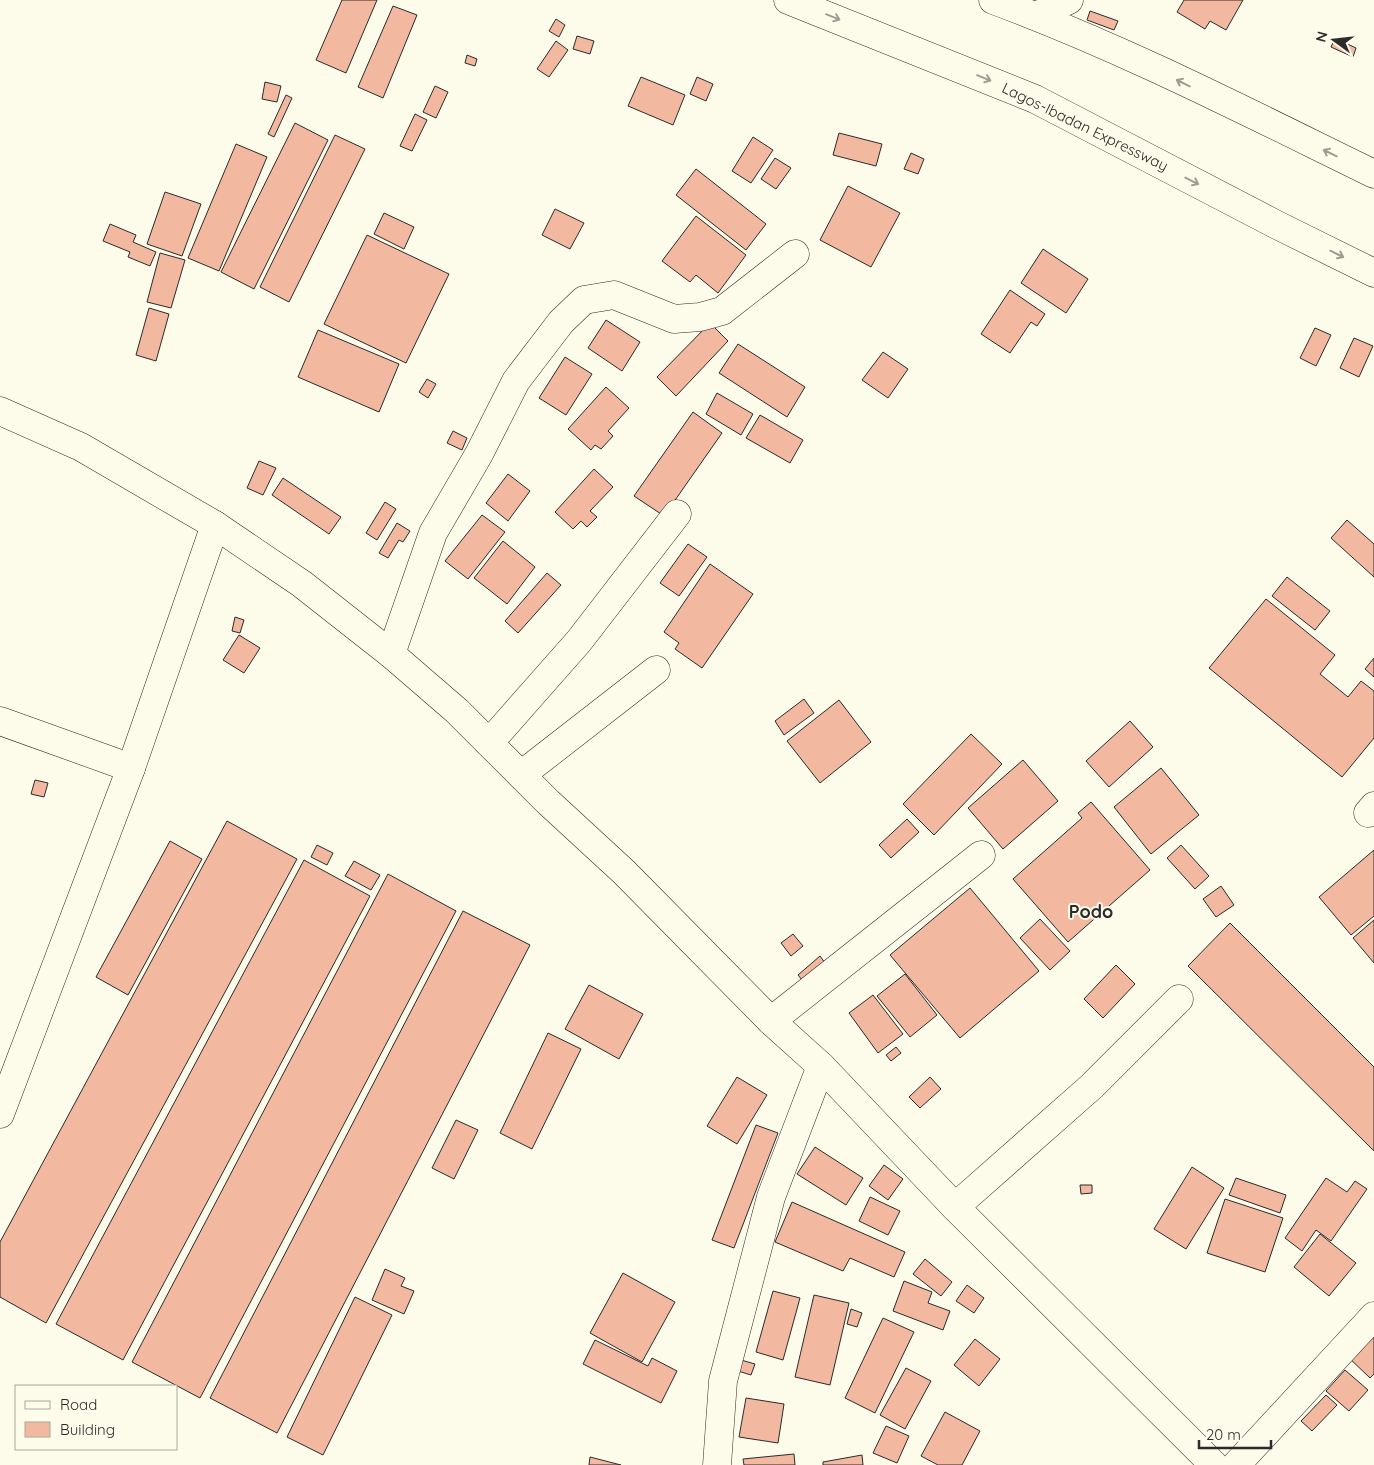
<svg xmlns="http://www.w3.org/2000/svg" width="1374" height="1465" viewBox="0 0 1374 1465" font-family="Quicksand,sans-serif">
<style>
.building{fill:#f2b8a0;stroke:#2b2b2b}
.lines{fill:none;stroke-linecap:round;stroke-linejoin:round}
.minor-casing{stroke:#2b2b2b;stroke-width:29}
.highway-casing{stroke:#2b2b2b;stroke-width:29}
.minor{stroke:#fdfbea;stroke-width:28}
.highway{stroke:#fdfbea;stroke-width:28}
.oneway{stroke:#9e9d94}
.labels{text-anchor:middle;stroke-width:4;stroke-linejoin:round;paint-order:stroke}
.street-label{font-size:15px;fill:#2b2b2b;stroke:#fdfbea}
.quarter-label{font-size:18px;font-weight:bold;fill:#2b2b2b;stroke:#fdfbea}
</style>
<rect width="100%" height="100%" fill="#fdfbea"/>
<!-- building -->
<g class="building">
<path d="M342,0H377L346,73L316,60Z"/>
<path d="M1184,0H1243L1226,30L1210,21L1205,29L1177,12Z"/>
<path d="M393,6L417,15L383,98L358,87Z"/>
<path d="M1090,11L1118,21L1114,30L1087,20Z"/>
<path d="M556,19L565,25L559,37L549,31Z"/>
<path d="M577,36L594,41L590,54L573,49Z"/>
<path d="M1335,38L1356,48L1353,57L1331,47Z"/>
<path d="M556,41L568,50L549,77L537,69Z"/>
<path d="M467,55L477,59L475,66L465,63Z"/>
<path d="M641,77L685,95L673,125L628,106Z"/>
<path d="M697,77L713,84L706,101L690,94Z"/>
<path d="M265,82L281,86L277,102L262,99Z"/>
<path d="M435,86L448,92L436,118L423,112Z"/>
<path d="M286,95L292,98L274,137L268,134Z"/>
<path d="M415,114L427,120L412,151L400,146Z"/>
<path d="M295,123L328,140L254,289L221,272Z"/>
<path d="M839,133L882,144L876,166L833,155Z"/>
<path d="M335,135L365,149L289,302L260,287Z"/>
<path d="M753,137L773,150L751,183L732,171Z"/>
<path d="M236,144L267,157L219,271L188,258Z"/>
<path d="M911,153L924,159L918,174L904,169Z"/>
<path d="M775,158L791,168L776,189L761,179Z"/>
<path d="M696,169L766,224L746,250L676,195Z"/>
<path d="M848,186L900,213L871,267L820,240Z"/>
<path d="M165,192L201,204L182,256L147,244Z"/>
<path d="M555,209L584,223L570,249L542,235Z"/>
<path d="M384,213L414,227L404,249L374,234Z"/>
<path d="M696,216L746,255L718,293L696,275L690,282L662,261Z"/>
<path d="M110,224L136,235L133,242L156,252L150,266L128,257L130,252L103,241Z"/>
<path d="M367,235L449,274L406,363L324,324Z"/>
<path d="M1043,249L1088,279L1066,313L1021,283Z"/>
<path d="M160,253L185,260L171,308L147,302Z"/>
<path d="M1010,290L1045,314L1037,326L1031,322L1010,353L981,334Z"/>
<path d="M149,308L169,314L156,361L136,355Z"/>
<path d="M606,320L640,342L622,371L588,348Z"/>
<path d="M710,323L728,341L676,396L657,377Z"/>
<path d="M1315,328L1331,335L1316,366L1300,358Z"/>
<path d="M318,330L399,364L379,412L298,377Z"/>
<path d="M1354,338L1373,346L1359,377L1340,368Z"/>
<path d="M738,344L805,387L787,417L719,373Z"/>
<path d="M883,352L908,369L888,398L862,380Z"/>
<path d="M565,357L592,374L566,415L539,398Z"/>
<path d="M427,379L436,384L428,398L419,392Z"/>
<path d="M606,387L629,408L608,431L613,436L601,449L595,445L591,450L568,429Z"/>
<path d="M717,393L753,414L741,435L706,414Z"/>
<path d="M693,412L722,433L664,516L634,496Z"/>
<path d="M760,415L803,440L790,463L746,438Z"/>
<path d="M453,431L467,438L462,450L447,443Z"/>
<path d="M259,461L276,468L263,495L247,488Z"/>
<path d="M594,469L613,487L590,511L597,517L587,527L581,521L573,529L555,512Z"/>
<path d="M508,474L530,491L508,521L486,503Z"/>
<path d="M283,478L341,517L329,534L272,495Z"/>
<path d="M385,502L396,509L377,540L366,533Z"/>
<path d="M482,515L505,532L468,579L445,561Z"/>
<path d="M1347,520L1374,544V577L1331,538Z"/>
<path d="M397,523L410,531L403,542L399,540L388,558L379,553Z"/>
<path d="M503,541L535,567L507,604L474,578Z"/>
<path d="M688,544L707,557L679,596L660,583Z"/>
<path d="M710,564L753,594L702,668L675,649L679,643L664,632Z"/>
<path d="M547,573L561,585L518,633L505,621Z"/>
<path d="M1287,577L1330,611L1315,630L1272,596Z"/>
<path d="M1266,599L1335,655L1320,674L1348,697L1361,681L1374,691V738L1342,777L1209,668Z"/>
<path d="M235,617L244,620L240,633L232,631Z"/>
<path d="M239,635L260,648L244,673L223,660Z"/>
<path d="M1374,658V677L1365,669Z"/>
<path d="M804,699L814,713L784,735L775,721Z"/>
<path d="M839,700L871,742L820,783L787,741Z"/>
<path d="M1130,721L1153,747L1109,787L1086,761Z"/>
<path d="M971,734L1002,764L934,835L903,804Z"/>
<path d="M1023,760L1058,801L1003,849L968,808Z"/>
<path d="M1161,768L1199,815L1151,854L1114,807Z"/>
<path d="M35,780L48,783L44,797L31,794Z"/>
<path d="M1091,802L1150,870L1068,942L1013,879L1082,818L1078,813Z"/>
<path d="M907,819L919,832L891,858L879,845Z"/>
<path d="M227,821L297,859L46,1323L0,1297V1242Z"/>
<path d="M170,841L202,859L128,995L96,977Z"/>
<path d="M317,845L333,853L327,865L311,857Z"/>
<path d="M1181,845L1209,876L1195,889L1167,858Z"/>
<path d="M1374,850V916L1351,935L1319,897Z"/>
<path d="M304,860L370,896L123,1360L56,1324Z"/>
<path d="M354,861L380,875L371,890L345,876Z"/>
<path d="M388,874L456,911L200,1398L132,1362Z"/>
<path d="M1221,886L1234,905L1216,917L1203,899Z"/>
<path d="M970,888L1039,971L960,1038L890,955Z"/>
<path d="M463,911L530,945L277,1433L210,1398Z"/>
<path d="M1040,919L1070,951L1050,970L1020,938Z"/>
<path d="M1374,920V963L1353,938Z"/>
<path d="M1230,923L1374,1067V1151L1188,966Z"/>
<path d="M793,934L803,946L791,956L781,943Z"/>
<path d="M820,956L828,967L806,985L798,975Z"/>
<path d="M1116,965L1135,984L1103,1018L1084,999Z"/>
<path d="M905,974L937,1015L910,1037L877,996Z"/>
<path d="M589,985L643,1014L619,1059L565,1029Z"/>
<path d="M873,995L903,1034L878,1053L849,1013Z"/>
<path d="M548,1033L581,1049L532,1149L500,1133Z"/>
<path d="M896,1047L901,1053L891,1061L886,1055Z"/>
<path d="M737,1077L767,1095L737,1144L707,1126Z"/>
<path d="M930,1077L941,1089L920,1108L909,1097Z"/>
<path d="M456,1120L478,1130L454,1179L432,1168Z"/>
<path d="M756,1125L778,1133L734,1248L712,1240Z"/>
<path d="M815,1147L863,1178L846,1205L797,1174Z"/>
<path d="M884,1165L903,1179L888,1200L869,1186Z"/>
<path d="M1192,1167L1224,1188L1186,1249L1154,1229Z"/>
<path d="M1236,1178L1286,1195L1280,1213L1229,1195Z"/>
<path d="M1326,1178L1347,1192L1355,1181L1367,1189L1331,1241L1316,1230L1302,1251L1285,1238Z"/>
<path d="M1080,1185H1092V1193L1081,1194Z"/>
<path d="M870,1197L900,1211L888,1235L859,1221Z"/>
<path d="M1225,1199L1283,1218L1265,1272L1207,1253Z"/>
<path d="M792,1202L905,1252L894,1277L850,1258L843,1271L775,1242Z"/>
<path d="M1320,1234L1356,1263L1329,1296L1294,1267Z"/>
<path d="M925,1259L952,1282L941,1296L913,1274Z"/>
<path d="M385,1269L405,1278L401,1286L414,1291L404,1314L372,1300Z"/>
<path d="M623,1273L675,1302L642,1362L590,1333Z"/>
<path d="M904,1281L932,1292L928,1303L950,1311L943,1330L893,1311Z"/>
<path d="M967,1285L984,1298L974,1313L956,1301Z"/>
<path d="M773,1291L800,1298L783,1360L756,1352Z"/>
<path d="M814,1295L849,1303L830,1385L795,1377Z"/>
<path d="M355,1297L392,1315L323,1455L287,1437Z"/>
<path d="M851,1309L862,1313L857,1327L847,1324Z"/>
<path d="M883,1318L914,1332L875,1413L845,1398Z"/>
<path d="M1374,1324V1374L1370,1378L1346,1355Z"/>
<path d="M975,1339L1000,1359L979,1386L954,1365Z"/>
<path d="M595,1340L648,1366L652,1358L677,1371L661,1403L583,1364Z"/>
<path d="M741,1360L755,1364L751,1375L738,1371Z"/>
<path d="M906,1368L931,1381L905,1429L880,1415Z"/>
<path d="M1345,1370L1368,1390L1349,1411L1326,1391Z"/>
<path d="M1326,1395L1337,1405L1312,1431L1301,1421Z"/>
<path d="M746,1398L784,1404L778,1443L739,1437Z"/>
<path d="M945,1412L980,1431L962,1465H938L921,1456Z"/>
<path d="M886,1426L909,1436L897,1463L873,1453Z"/>
<path d="M794,1454L795,1465H744L743,1459Z"/>
<path d="M862,1455L863,1465H823V1462Z"/>
<path d="M590,1457L621,1465H589Z"/>
</g>
<g class="lines">
<!-- minor casing -->
<g class="minor-casing">
<g id="minor">
<path d="M1036,16L1069,0"/>
<path d="M391,654L433,533L479,454L516,381L561,322L584,300L614,295L674,319L700,317L722,311L795,254"/>
<path d="M0,721L131,768"/>
<path d="M489,743L579,641L677,514"/>
<path d="M521,775L656,670"/>
<path d="M1368,813L1374,806"/>
<path d="M771,1021L981,855"/>
<path d="M0,1114L131,768L215,525"/>
<path d="M955,1207L1092,1086L1179,999"/>
<path d="M717,1465L723,1381L771,1197L821,1066"/>
<path d="M1236,1465L1374,1316"/>
</g>
</g>
<!-- highway casing -->
<g class="highway-casing">
<g id="highway">
<path d="M788,0L1035,99L1277,225L1374,273"/>
<path d="M993,0C1123,48 1249,113 1374,174"/>
<path d="M0,411L81,447L215,525L302,584L391,654L457,711L548,802L624,872L771,1021L821,1066L955,1207L1214,1465"/>
</g>
</g>
<!-- minor -->
<use href="#minor" class="minor"/>
<!-- highway -->
<use href="#highway" class="highway"/>
</g>
<!-- one-way arrows -->
<defs><path id="oneway-shaft" d="M-6 0H5M1.5-3L5.5 0L1.5 3" fill="none" stroke-width="1.6" stroke-linecap="round" stroke-linejoin="round" transform="scale(1.25)"/></defs>
<g class="oneway">
<use href="#oneway-shaft" transform="translate(833 17) rotate(22)"/>
<use href="#oneway-shaft" transform="translate(984 78) rotate(22)"/>
<use href="#oneway-shaft" transform="translate(1183 83) rotate(-154)"/>
<use href="#oneway-shaft" transform="translate(1330 153) rotate(-154)"/>
<use href="#oneway-shaft" transform="translate(1192 181) rotate(27)"/>
<use href="#oneway-shaft" transform="translate(1337 254) rotate(26)"/>
</g>
<g class="labels">
<!-- street labels -->
<g class="street-label">
<text transform="translate(1085 127) rotate(26)" y="5">Lagos-Ibadan Expressway</text>
</g>
<!-- quarter labels -->
<g class="quarter-label">
<text x="1091" y="918">Podo</text>
</g>
</g>
<!-- legend -->
<rect x="15" y="1385" width="162" height="65" fill="#fdfbea" stroke="#a9a89e"/>
<rect x="25" y="1401" width="25" height="8" fill="#fdfbea" stroke="#a9a89e"/>
<text x="60" y="1410" font-size="15" fill="#2b2b2b">Road</text>
<rect x="25" y="1422" width="25" height="15" fill="#f2b8a0" stroke="#a9a89e"/>
<text x="60" y="1435" font-size="15" fill="#2b2b2b">Building</text>
<!-- north arrow -->
<g transform="translate(1334 40) rotate(285)" stroke="#fdfbea" stroke-width="4" paint-order="stroke">
<path d="M0-4L9 19L0 12L-9 19Z" fill="#2b2b2b"/>
<text y="-8" font-size="14" font-weight="bold" text-anchor="middle" fill="#2b2b2b">N</text>
</g>
<!-- scale -->
<path d="M1199 1440v8h72v-8" fill="none" stroke="#2b2b2b" stroke-width="2.5"/>
<text x="1206" y="1440" font-size="15" fill="#2b2b2b" stroke="#fdfbea" stroke-width="4" paint-order="stroke">20 m</text>
</svg>
